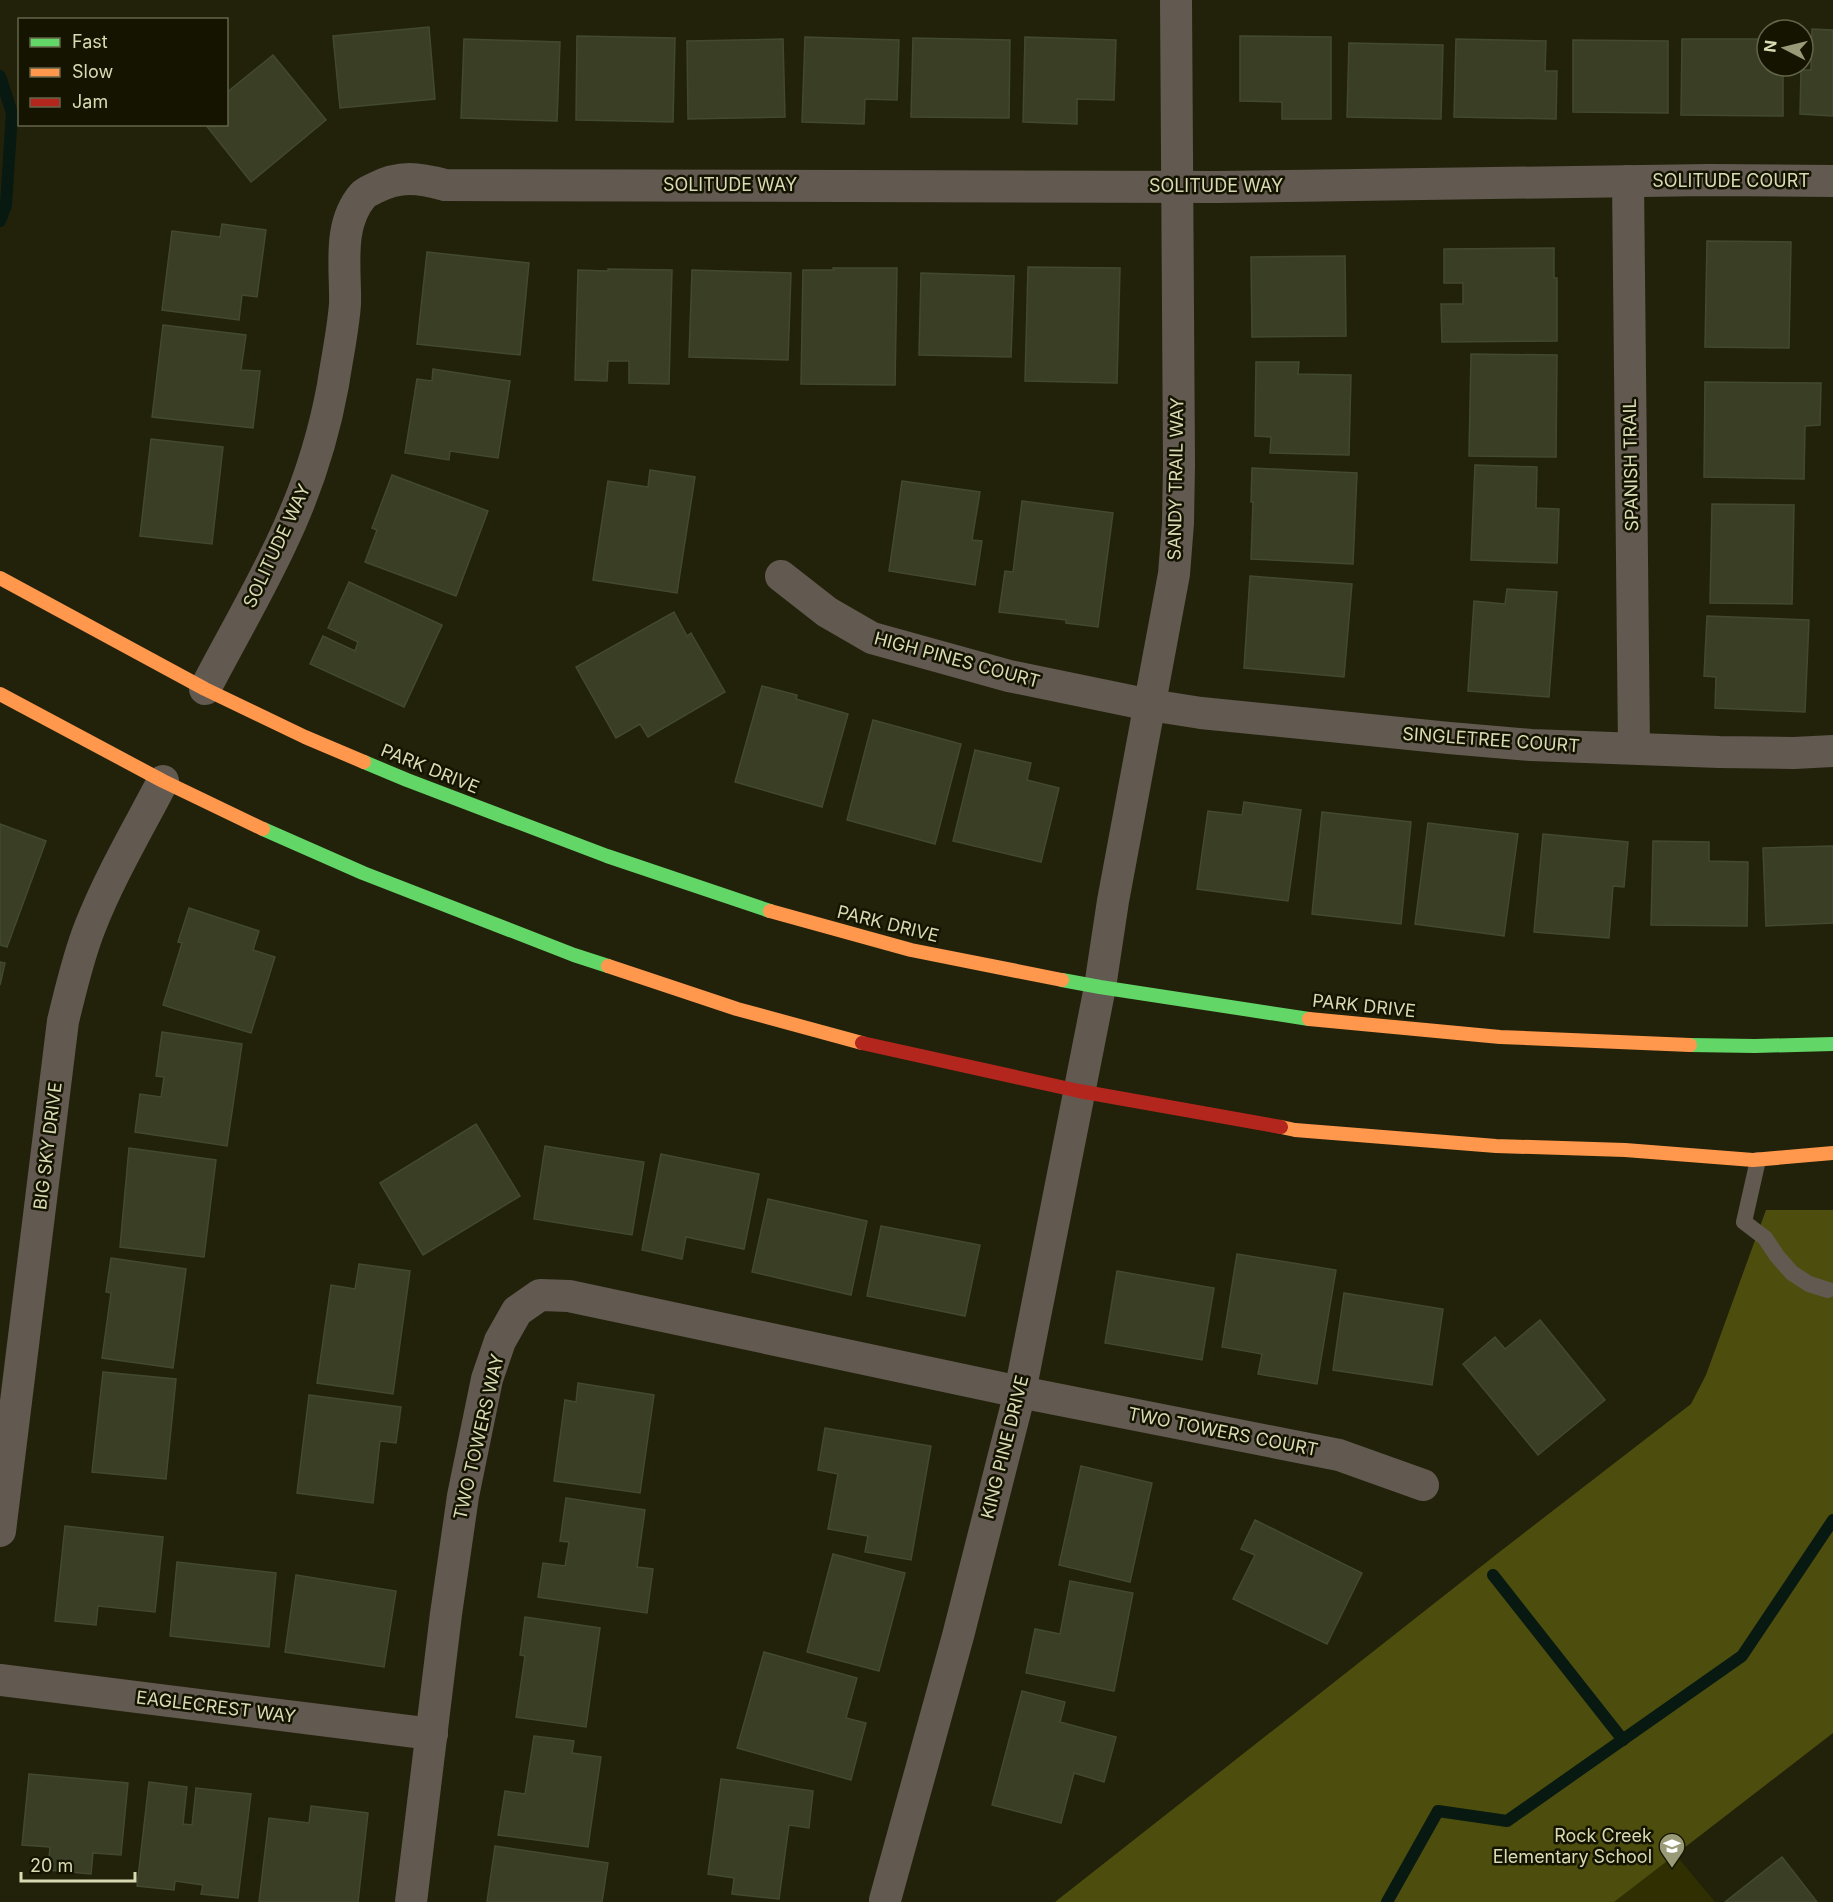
<svg xmlns="http://www.w3.org/2000/svg" width="1833" height="1902" viewBox="0 0 1833 1902" font-family="Inter,sans-serif">
<style>
.built{fill:#2f2f01}
.green{fill:#4d4e0e}
.lines{fill:none;stroke-linecap:round;stroke-linejoin:round}
.stream{stroke:#071911;stroke-width:12}
.building{fill:#393e25;stroke:#434930;stroke-width:1.5}
.lane{stroke:#625951;stroke-width:16}
.street{stroke:#625951;stroke-width:32}
.fast{stroke:#63d668;stroke-width:14}
.slow{stroke:#ff974d;stroke-width:14}
.jam{stroke:#b3261e;stroke-width:14}
.labels{text-anchor:middle;stroke-width:5;stroke-linejoin:round;paint-order:stroke}
.street-label{font-size:18px;fill:#d9dbb4;stroke:#141400}
.poi-label{font-size:18px;fill:#d9dbb4;stroke:#141400;text-anchor:end}
</style>
<rect width="100%" height="100%" fill="#22220a"/>
<!-- built -->
<path class="built" d="M1675,1854L1715,1902H1614Z"/>
<!-- green -->
<path class="green" d="M1766,1210H1833V1733L1614,1902H1055L1502,1550L1691,1404L1706,1375Z"/>
<g class="lines">
<!-- stream -->
<g class="stream">
<path d="M0,76L12,113L6,205L0,221"/>
<path d="M1493,1575L1623,1740"/>
<path d="M1387,1902L1438,1811L1507,1821L1742,1656L1833,1520"/>
</g>
</g>
<!-- building -->
<g class="building">
<path d="M429,27L435,99L340,108L333,36Z"/>
<path d="M1812,29L1833,30V116L1800,114L1801,70H1811Z"/>
<path d="M577,36L675,38L673,122L576,120Z"/>
<path d="M1240,36L1331,37V119H1282V102L1240,101Z"/>
<path d="M805,37L899,40L897,100L865,99L864,124L802,122Z"/>
<path d="M1025,37L1116,40L1114,100L1077,99V124L1023,122Z"/>
<path d="M913,38L1010,40L1009,118L911,117Z"/>
<path d="M464,39L560,42L557,121L461,118Z"/>
<path d="M783,39L785,117L688,119L687,41Z"/>
<path d="M1456,39L1546,41L1545,71H1557L1556,119L1454,117Z"/>
<path d="M1682,39H1767V66H1783V116L1681,115Z"/>
<path d="M1573,40L1668,41V113L1573,112Z"/>
<path d="M1349,43L1443,45L1441,119L1347,117Z"/>
<path d="M273,55L326,120L251,182L205,124H226V93Z"/>
<path d="M222,224L266,230L257,297L242,295L239,320L162,310L172,231L220,237Z"/>
<path d="M1707,241L1791,242L1789,348L1705,347Z"/>
<path d="M1554,248V278H1557V341L1442,342L1441,304H1463V283H1444V249Z"/>
<path d="M427,252L529,263L520,355L417,344Z"/>
<path d="M1345,256L1346,336L1252,337L1251,257Z"/>
<path d="M1028,267L1120,268L1117,383L1025,381Z"/>
<path d="M833,268H897L895,385L801,384L803,270H834Z"/>
<path d="M608,269L672,270L669,384L629,383V361H608L607,381L575,380L578,270L608,271Z"/>
<path d="M692,270L791,273L788,360L689,357Z"/>
<path d="M921,273L1014,276L1011,357L919,355Z"/>
<path d="M163,325L246,335L241,370L260,371L253,428L152,417Z"/>
<path d="M1471,354L1557,355L1556,457L1469,456Z"/>
<path d="M1256,362H1299L1298,374L1351,375L1349,455L1270,453L1271,437L1255,436Z"/>
<path d="M433,369L510,381L498,458L450,451L449,460L405,453L417,379L432,381Z"/>
<path d="M1705,382L1821,383L1820,425L1805,426L1804,479L1704,477Z"/>
<path d="M151,439L223,447L212,544L140,536Z"/>
<path d="M1475,465L1537,467L1536,508L1559,509L1557,563L1471,560Z"/>
<path d="M1252,468L1357,473L1353,564L1251,559L1253,502H1251Z"/>
<path d="M650,470L695,477L677,593L593,580L608,481L648,487Z"/>
<path d="M392,475L488,511L456,596L365,562L377,530L372,528Z"/>
<path d="M902,481L980,492L972,540L982,541L975,585L889,571Z"/>
<path d="M1022,501L1113,513L1098,627L1066,623V620L999,612L1005,571L1013,572Z"/>
<path d="M1712,504L1794,505L1792,604L1710,603Z"/>
<path d="M1250,576L1352,584L1344,677L1244,668Z"/>
<path d="M349,582L442,625L404,707L310,664L323,636L355,651L358,642L328,628Z"/>
<path d="M1507,589L1557,592L1549,697L1468,691L1474,601L1505,604Z"/>
<path d="M674,612L687,636L691,633L725,692L648,737L640,724L616,738L576,667Z"/>
<path d="M1707,616L1809,620L1805,712L1715,708L1716,677L1704,676Z"/>
<path d="M762,686L797,695L796,699L848,714L822,807L735,782Z"/>
<path d="M873,720L961,744L935,844L847,820Z"/>
<path d="M975,750L1031,763L1027,780L1059,788L1041,862L953,841Z"/>
<path d="M1244,802L1301,810L1288,901L1197,889L1208,811L1242,815Z"/>
<path d="M1322,812L1411,822L1401,924L1312,914Z"/>
<path d="M1428,823L1518,834L1504,936L1415,924Z"/>
<path d="M0,824L46,841L7,947L0,945Z"/>
<path d="M1543,834L1628,842L1624,887L1613,886L1609,938L1534,932Z"/>
<path d="M1653,841L1709,842V861L1748,862L1747,926L1651,925Z"/>
<path d="M1833,846V923L1766,926L1763,848Z"/>
<path d="M189,908L259,931L253,950L275,957L251,1033L163,1005L182,943L178,942Z"/>
<path d="M0,962L5,963L0,985Z"/>
<path d="M162,1032L242,1044L227,1146L135,1132L140,1094L161,1097L164,1077L156,1076Z"/>
<path d="M476,1124L520,1196L423,1255L380,1183Z"/>
<path d="M545,1146L644,1162L632,1235L534,1219Z"/>
<path d="M129,1148L216,1160L204,1257L120,1247Z"/>
<path d="M661,1154L759,1174L744,1249L686,1237L682,1259L642,1250Z"/>
<path d="M768,1199L867,1221L851,1295L752,1272Z"/>
<path d="M881,1226L980,1245L965,1316L867,1296Z"/>
<path d="M1237,1254L1336,1270L1317,1384L1258,1374L1262,1354L1222,1347Z"/>
<path d="M111,1258L186,1269L173,1368L102,1358L111,1293L106,1292Z"/>
<path d="M359,1264L410,1271L393,1394L317,1383L331,1285L355,1289Z"/>
<path d="M1117,1271L1214,1288L1202,1360L1105,1343Z"/>
<path d="M1344,1293L1443,1309L1432,1385L1333,1370Z"/>
<path d="M1540,1320L1605,1400L1538,1455L1463,1364L1495,1337L1505,1349Z"/>
<path d="M103,1372L176,1379L166,1479L92,1472Z"/>
<path d="M578,1383L654,1395L640,1493L554,1481L565,1400L576,1402Z"/>
<path d="M309,1395L401,1407L396,1443L380,1441L373,1503L297,1493Z"/>
<path d="M825,1428L931,1446L911,1560L865,1552L868,1536L828,1529L838,1474L818,1470Z"/>
<path d="M1081,1466L1152,1483L1130,1582L1059,1565Z"/>
<path d="M566,1498L645,1510L637,1567L653,1569L647,1613L538,1597L543,1563L565,1566L569,1542L560,1541Z"/>
<path d="M1255,1520L1362,1573L1327,1644L1233,1599L1255,1555L1241,1549Z"/>
<path d="M65,1526L163,1537L155,1612L98,1606L96,1625L55,1621Z"/>
<path d="M833,1554L905,1573L879,1671L807,1652Z"/>
<path d="M177,1562L276,1573L269,1647L170,1636Z"/>
<path d="M296,1575L396,1591L384,1667L285,1652Z"/>
<path d="M1070,1581L1133,1593L1114,1691L1026,1673L1035,1629L1060,1634Z"/>
<path d="M525,1617L600,1628L586,1727L516,1717L525,1656L520,1655Z"/>
<path d="M764,1652L857,1678L846,1718L866,1723L851,1780L737,1748Z"/>
<path d="M1022,1691L1065,1702L1060,1722L1116,1737L1104,1782L1074,1773L1061,1823L992,1805Z"/>
<path d="M534,1736L574,1741L572,1753L601,1757L588,1847L498,1835L505,1791L525,1794Z"/>
<path d="M29,1774L128,1783L121,1855L93,1853L91,1874L48,1870L50,1847L22,1845Z"/>
<path d="M721,1779L813,1791L809,1828L789,1825L779,1899L732,1894L734,1878L708,1874Z"/>
<path d="M149,1782L187,1787L183,1824L192,1825L196,1788L251,1794L238,1898L201,1894L203,1885L175,1881L174,1890L137,1886Z"/>
<path d="M311,1806L368,1813L358,1902H259L269,1818L309,1823Z"/>
<path d="M495,1846L608,1863L602,1902H487Z"/>
<path d="M1782,1857L1817,1902H1725Z"/>
</g>
<g class="lines">
<!-- lane -->
<path class="lane" d="M1758,1160L1744,1222L1765,1238L1777,1256L1792,1273L1809,1284L1828,1290"/>
<!-- street -->
<g class="street">
<path d="M1628,181L1634,748"/>
<path d="M781,576L827,612L872,638L1009,676L1150,705L1201,713L1449,738L1531,745L1719,752L1794,753L1833,751"/>
<path d="M205,689C230,641 258,593 281,544C305,494 323,440 333,385C337,358 343,331 345,304C346,268 337,225 363,195C366,192 371,190 375,188C400,175 419,178 445,185L1218,187L1709,180L1833,181"/>
<path d="M0,1531L63,1021C71,989 78,957 90,927C110,876 138,829 163,781"/>
<path d="M0,1680L432,1734"/>
<path d="M885,1900L958,1636L1020,1392L1100,987L1113,901L1174,574L1178,523L1179,465L1176,0"/>
<path d="M411,1902L446,1614L463,1496L487,1379L500,1341L517,1311L540,1295L569,1296L1020,1392L1339,1455L1423,1485"/>
</g>
<!-- fast -->
<g class="fast">
<path d="M364,762L407,780L607,856L770,911"/>
<path d="M263,829L363,873L574,955L608,966"/>
<path d="M1062,980L1100,987L1309,1019"/>
<path d="M1690,1045L1755,1046L1833,1044"/>
</g>
<!-- slow -->
<g class="slow">
<path d="M0,578L205,689L305,737L364,762"/>
<path d="M0,694L163,781L263,829"/>
<path d="M770,911L911,950L1062,980"/>
<path d="M608,966L737,1009L862,1043"/>
<path d="M1309,1019L1500,1037L1690,1045"/>
<path d="M1281,1127L1295,1130L1496,1146L1625,1150L1753,1160L1833,1153"/>
</g>
<!-- jam -->
<path class="jam" d="M862,1043L1079,1091L1281,1127"/>
</g>
<!-- icons -->
<defs>
<g id="school-pin" transform="scale(1.35)"><path d="M0 17L-7.5 6A9.5 9.5 0 1 1 7.5 6Z" fill="#999a78" stroke="#141400"/><path d="M0-5L7-2L0 1L-7-2ZM-4 1L0 2.5L4 1V4Q0 6-4 4Z" fill="#fff"/></g>
</defs>
<g fill-rule="evenodd">
<use href="#school-pin" x="1672" y="1846"/>
</g>
<g class="labels">
<!-- street labels -->
<g class="street-label">
<text x="1731" y="187">SOLITUDE COURT</text>
<text x="730" y="191">SOLITUDE WAY</text>
<text x="1216" y="192">SOLITUDE WAY</text>
<text transform="translate(1631 465) rotate(-91)" y="6">SPANISH TRAIL</text>
<text transform="translate(1176 479) rotate(-89)" y="6">SANDY TRAIL WAY</text>
<text transform="translate(277 546) rotate(-65)" y="6">SOLITUDE WAY</text>
<text transform="translate(957 660) rotate(15)" y="6">HIGH PINES COURT</text>
<text transform="translate(1491 740) rotate(4)" y="6">SINGLETREE COURT</text>
<text transform="translate(430 769) rotate(22)" y="6">PARK DRIVE</text>
<text transform="translate(888 924) rotate(14)" y="6">PARK DRIVE</text>
<text transform="translate(1364 1006) rotate(6)" y="6">PARK DRIVE</text>
<text transform="translate(48 1146) rotate(-83)" y="6">BIG SKY DRIVE</text>
<text transform="translate(1223 1432) rotate(11)" y="6">TWO TOWERS COURT</text>
<text transform="translate(479 1437) rotate(-77)" y="6">TWO TOWERS WAY</text>
<text transform="translate(1005 1447) rotate(-76)" y="6">KING PINE DRIVE</text>
<text transform="translate(216 1707) rotate(7)" y="6">EAGLECREST WAY</text>
</g>
<!-- poi labels -->
<g class="poi-label">
<text x="1652" y="1842">Rock Creek<tspan x="1652" dy="21">Elementary School</tspan></text>
</g>
</g>
<!-- legend -->
<rect x="18" y="18" width="210" height="108" fill="#141400" stroke="#636448" stroke-width="1.5"/>
<rect x="30" y="38" width="30" height="9" fill="#63d668" stroke="#636448" stroke-width="1.5"/>
<text x="72" y="48" font-size="18" fill="#d9dbb4">Fast</text>
<rect x="30" y="68" width="30" height="9" fill="#ff974d" stroke="#636448" stroke-width="1.5"/>
<text x="72" y="78" font-size="18" fill="#d9dbb4">Slow</text>
<rect x="30" y="98" width="30" height="9" fill="#b3261e" stroke="#636448" stroke-width="1.5"/>
<text x="72" y="108" font-size="18" fill="#d9dbb4">Jam</text>
<!-- north arrow -->
<g transform="translate(1785 48) rotate(277)"><circle r="28" fill="#141400" stroke="#636448" stroke-width="1.5"/>
<path d="M0-4.5L10 22L0 15L-10 22Z" fill="#999a78"/>
<text y="-9" font-size="16" font-weight="bold" text-anchor="middle" fill="#d9dbb4">N</text>
</g>
<!-- scale -->
<path d="M21 1872v9h114v-9" fill="none" stroke="#d9dbb4" stroke-width="3"/>
<text x="30" y="1872" font-size="18" fill="#d9dbb4" stroke="#141400" stroke-width="4.5" paint-order="stroke">20 m</text>
</svg>
